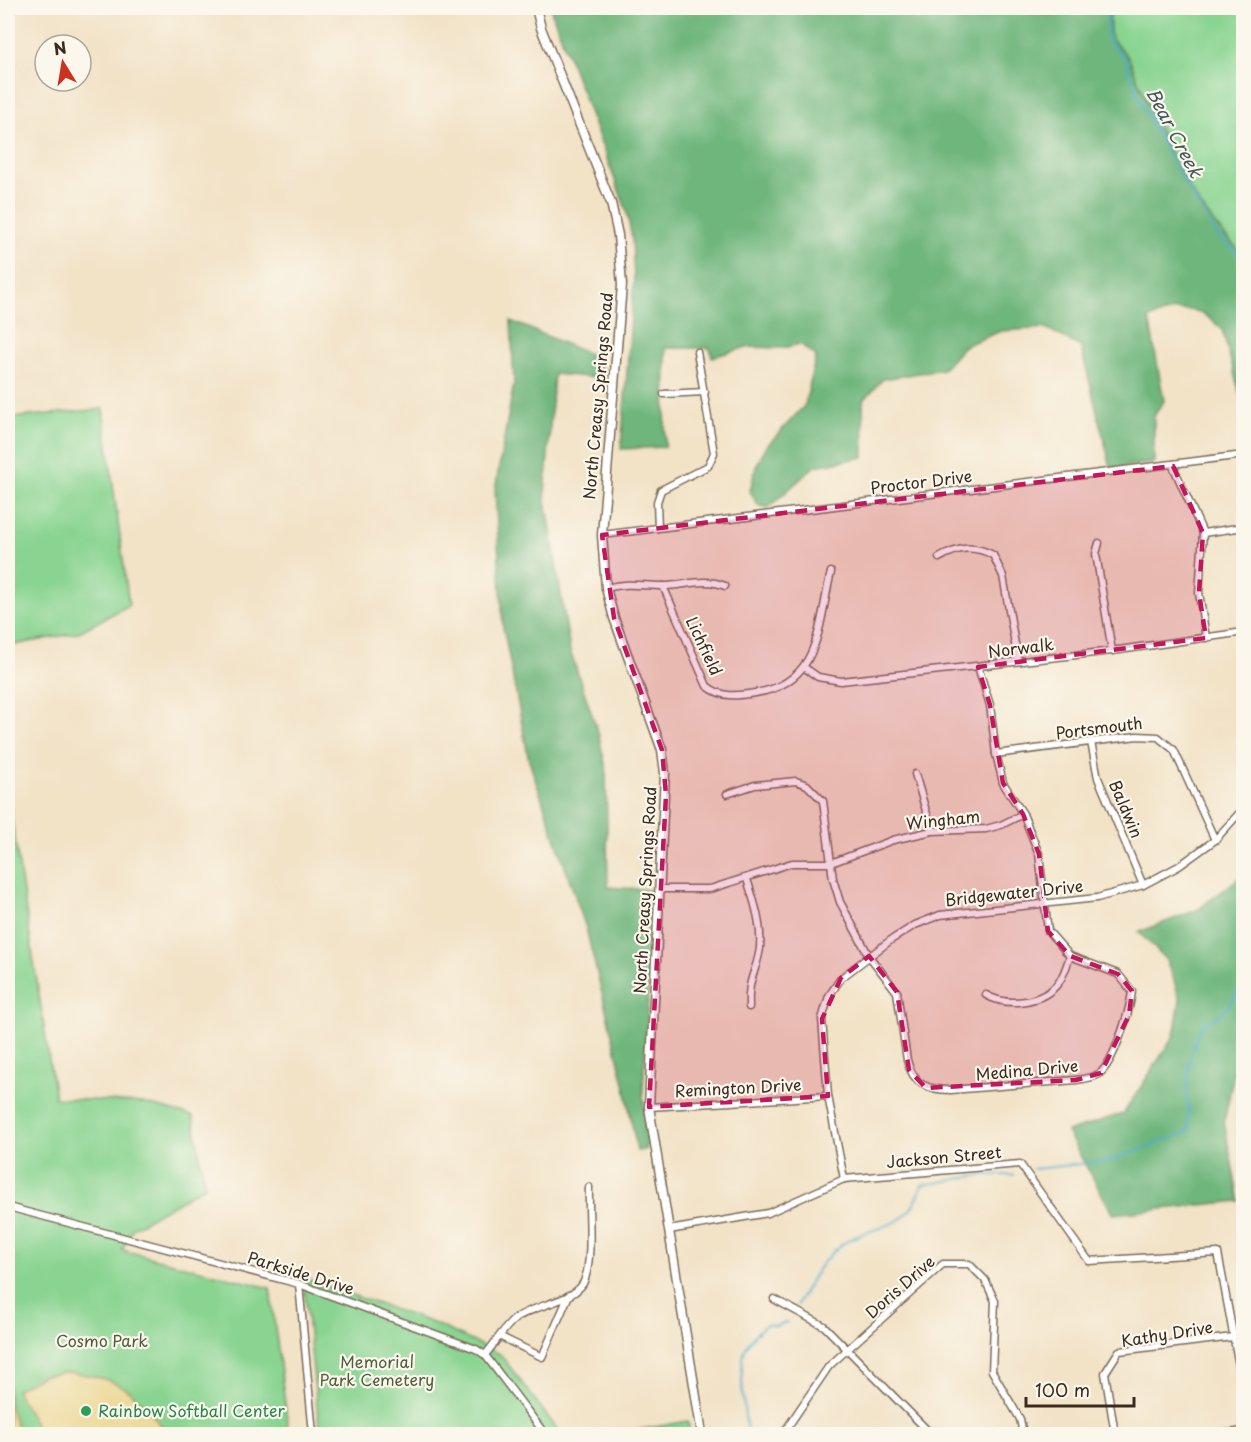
<svg xmlns="http://www.w3.org/2000/svg" width="1251" height="1442" viewBox="0 0 1251 1442" font-family="'Playpen Sans',sans-serif">
<style>
.green{fill:#89d491;stroke:#627f58;stroke-width:1.5}
.forest{fill:#6eb67b;stroke:#54704c;stroke-width:1.5}
.sand{fill:#eeda9e;stroke:#94825e;stroke-width:1.5}
.lines{fill:none;stroke-linecap:round;stroke-linejoin:round}
.stream{stroke:#4eabcc;stroke-width:2}
.street-casing{stroke:#7b6a59;stroke-width:9}
.secondary-casing{stroke:#7b6a59;stroke-width:11}
.street{stroke:#fff;stroke-width:6}
.secondary{stroke:#fff;stroke-width:8}
.marked{fill:#c2185b;fill-opacity:0.2;stroke:#c2185b;stroke-width:4.5;stroke-dasharray:12 8;stroke-linejoin:round}
.leisure-dot{fill:#2e9e5b;stroke:#fbf7ec;stroke-width:2}
.labels{text-anchor:middle;stroke-width:4.5;stroke-linejoin:round;paint-order:stroke}
.street-label{font-size:16px;fill:#3b2a1e;stroke:#fbf7ec}
.park-label{font-size:16px;fill:#525d40;stroke:#fbf7ec}
.leisure-label{font-size:16px;fill:#27864d;stroke:#fbf7ec;text-anchor:start}
.water-label{font-size:18px;font-style:italic;fill:#42575b;stroke:#fbf7ec}
</style>
<rect width="100%" height="100%" fill="#fbf7ec"/>
<filter id="ink" filterUnits="userSpaceOnUse"><feTurbulence type="fractalNoise" baseFrequency=".0167" numOctaves="2"/><feDisplacementMap in="SourceGraphic" scale="12" xChannelSelector="R" yChannelSelector="G"/><feConvolveMatrix kernelMatrix="1 2 1 2 8 2 1 2 1" color-interpolation-filters="sRGB"/></filter>
<filter id="wash" filterUnits="userSpaceOnUse"><feTurbulence type="fractalNoise" baseFrequency=".008" numOctaves="4" result="noise"/><feDisplacementMap in="SourceGraphic" scale="24" xChannelSelector="R" yChannelSelector="G"/><feGaussianBlur stdDeviation="1.35" result="paint"/><feColorMatrix in="noise" values="0 0 0 0 0 0 0 0 0 0 0 0 0 0 0 0 0 1.4 0 .05"/><feComposite in="paint" operator="in"/></filter>
<g filter="url(#wash)">
<rect width="100%" height="100%" fill="#f2e2c6"/>
<!-- green -->
<g class="green">
<path d="M1110,8H1243V254C1187,204 1158,130 1130,61C1126,52 1117,47 1112,39C1108,32 1110,16 1110,8Z"/>
<path d="M103,409L129,605L77,633L8,646V418Z"/>
<path d="M8,795L55,1098L143,1103L193,1116L205,1186L133,1228L122,1250L270,1288L289,1434H8Z"/>
<path d="M303,1278L433,1323L500,1354L561,1434H320Z"/>
<path d="M688,1421L690,1434H615Z"/>
</g>
<!-- forest -->
<g class="forest">
<path d="M550,8H1110C1110,16 1108,32 1112,39C1117,47 1126,52 1130,61C1158,130 1187,204 1243,254V405L1222,329L1205,315L1193,310H1175L1149,318L1164,401L1154,416V463L1111,468L1081,347L1046,328L1001,331L964,346L943,369L883,379L863,401L864,457L815,466L768,508L758,505L750,491L756,467L765,448L805,405L816,356L800,344L782,348L747,347L712,357L710,348H666L665,447L621,449L634,279L632,238L626,209Z"/>
<path d="M511,321L601,359L599,378L554,374L545,494L570,651L598,732L606,768L608,887L654,890L643,1092L647,1149L637,1151L625,1087L586,928L529,761L503,626L495,490L514,383Z"/>
<path d="M1243,875V1031L1224,1121L1239,1201L1113,1214L1067,1132L1124,1113L1174,1036L1180,1000L1173,977L1166,960L1139,932L1197,910Z"/>
</g>
<!-- sand -->
<g class="sand">
<path d="M65,1372C116,1377 133,1387 163,1428L152,1434H41L16,1390L41,1376Z"/>
<path d="M8,1401L19,1434H8Z"/>
</g>
<g class="lines">
<!-- stream -->
<g class="stream">
<path d="M1107,8L1108,40L1125,58L1140,100L1168,155L1217,235L1244,259"/>
<path d="M1033,1169L1109,1161L1188,1132C1190,1119 1188,1108 1187,1095C1186,1070 1192,1047 1202,1025C1224,1015 1233,1002 1244,980"/>
<path d="M797,1305C809,1283 821,1260 841,1245C872,1222 909,1235 922,1185L982,1175H1014"/>
<path d="M747,1434C745,1411 738,1372 745,1349C749,1339 759,1330 767,1324L776,1326L787,1322"/>
</g>
</g>
</g>
<g filter="url(#ink)">
<g class="lines">
<!-- street casing -->
<g class="street-casing">
<g id="street">
<path d="M664,394L705,392"/>
<path d="M1173,466L1203,533L1199,593L1206,638"/>
<path d="M658,528L657,502L661,490L708,466L714,453L697,352"/>
<path d="M1203,533L1244,527"/>
<path d="M602,535L1244,455"/>
<path d="M1099,543L1096,554L1112,651"/>
<path d="M939,558C958,547 974,545 993,555L1003,576L1018,661"/>
<path d="M663,586L707,686C722,698 736,696 755,693C821,683 818,626 831,572"/>
<path d="M606,588C630,582 640,586 663,586C685,586 704,577 725,586"/>
<path d="M805,668L818,677L841,681L1112,651L1244,632"/>
<path d="M1091,742L1098,778L1143,885"/>
<path d="M996,754L1137,736L1158,737L1174,750L1215,840"/>
<path d="M915,774L932,831"/>
<path d="M727,794L755,785L796,781L807,785L823,801L833,879L840,902L869,956L897,992L907,1060C913,1084 926,1090 951,1090L1076,1080C1084,1079 1092,1078 1099,1074C1114,1063 1130,1010 1132,991L1118,974L1070,956L1048,931L1039,854L1023,814L1003,783L996,754L990,705L978,667"/>
<path d="M747,879C754,901 762,924 760,948C757,971 747,979 749,1007"/>
<path d="M661,889H710L792,863H831L893,840L932,831L986,829L1001,825L1023,814"/>
<path d="M986,995C1007,1007 1043,1004 1059,982C1064,975 1067,965 1070,956"/>
<path d="M649,1107L828,1096"/>
<path d="M844,1179L828,1096L822,1019L829,996L841,978L891,940L915,925L940,915L1097,898L1143,885L1179,866L1215,840L1244,808"/>
<path d="M8,1207L299,1284L476,1349L485,1355L545,1434"/>
<path d="M669,1230L768,1213L844,1179L1020,1164L1089,1261L1218,1253L1244,1393"/>
<path d="M299,1284L313,1434"/>
<path d="M774,1299L824,1326L931,1434"/>
<path d="M501,1337L542,1357L569,1295"/>
<path d="M485,1355C495,1344 503,1328 515,1319C533,1304 578,1302 585,1279C593,1255 588,1213 589,1187"/>
<path d="M783,1434L829,1366L943,1264H969L985,1280L995,1301L992,1371L1020,1419L1023,1434"/>
<path d="M1115,1434L1105,1373L1119,1351L1233,1337"/>
<path d="M1221,1434L1244,1431"/>
</g>
</g>
<!-- secondary casing -->
<g class="secondary-casing">
<path id="secondary" d="M536,8L541,28L611,203L618,235L622,285L602,535L606,588L614,618L662,750L665,773L649,1107L702,1434"/>
</g>
<!-- street -->
<use href="#street" class="street"/>
<!-- secondary -->
<use href="#secondary" class="secondary"/>
</g>
</g>
<!-- marked area -->
<path class="marked" d="M1173,466L1203,533L1199,593L1206,638L978,667L990,705L1003,783L1023,814L1039,854L1048,931L1070,956L1118,974L1132,991L1129,1015L1101,1073L1076,1080L926,1088L909,1070L897,992L869,956L841,978L822,1019L828,1096L649,1107L666,795L662,750L614,618L602,535Z"/>
<!-- markers -->
<circle class="leisure-dot" cx="86" cy="1411" r="6"/>
<g class="labels">
<!-- street labels -->
<g class="street-label">
<text transform="translate(598 396) rotate(-85)" y="6">North Creasy Springs Road</text>
<text transform="translate(921 482) rotate(-7)" y="6">Proctor Drive</text>
<text transform="translate(704 646) rotate(65)" y="6">Lichfield</text>
<text transform="translate(1021 648) rotate(-7)" y="6">Norwalk</text>
<text transform="translate(1099 728) rotate(-7)" y="6">Portsmouth</text>
<text transform="translate(1126 809) rotate(67)" y="6">Baldwin</text>
<text transform="translate(943 820) rotate(-6)" y="6">Wingham</text>
<text transform="translate(645 890) rotate(-87)" y="6">North Creasy Springs Road</text>
<text transform="translate(1014 893) rotate(-6)" y="6">Bridgewater Drive</text>
<text transform="translate(1027 1070) rotate(-5)" y="6">Medina Drive</text>
<text transform="translate(738 1088) rotate(-3)" y="6">Remington Drive</text>
<text transform="translate(944 1157) rotate(-5)" y="6">Jackson Street</text>
<text transform="translate(301 1273) rotate(17)" y="6">Parkside Drive</text>
<text transform="translate(900 1287) rotate(-41)" y="6">Doris Drive</text>
<text transform="translate(1167 1334) rotate(-9)" y="6">Kathy Drive</text>
</g>
<!-- park labels -->
<g class="park-label">
<text x="102" y="1347">Cosmo Park</text>
<text x="377" y="1368">Memorial<tspan x="377" dy="18">Park Cemetery</tspan></text>
</g>
<!-- leisure labels -->
<g class="leisure-label">
<text x="98" y="1417">Rainbow Softball Center</text>
</g>
<!-- water labels -->
<g class="water-label">
<text transform="translate(1174 133) rotate(62)" y="6">Bear Creek</text>
</g>
</g>
<!-- margin -->
<rect width="1251" height="1442" fill="none" stroke="#fbf7ec" stroke-width="30"/>
<!-- north arrow -->
<g transform="translate(63 63) rotate(349)"><circle r="28" fill="#fbf7ec" stroke="#aea59a" stroke-width="1.5"/>
<path d="M0-4.5L10 22L0 15L-10 22Z" fill="#c8321e"/>
<text y="-9" font-size="16" font-weight="bold" text-anchor="middle" fill="#3b2a1e">N</text>
</g>
<!-- scale -->
<path d="M1026 1397v9h108v-9" fill="none" stroke="#3b2a1e" stroke-width="3"/>
<text x="1035" y="1397" font-size="18" fill="#3b2a1e" stroke="#fbf7ec" stroke-width="4.5" paint-order="stroke">100 m</text>
</svg>
